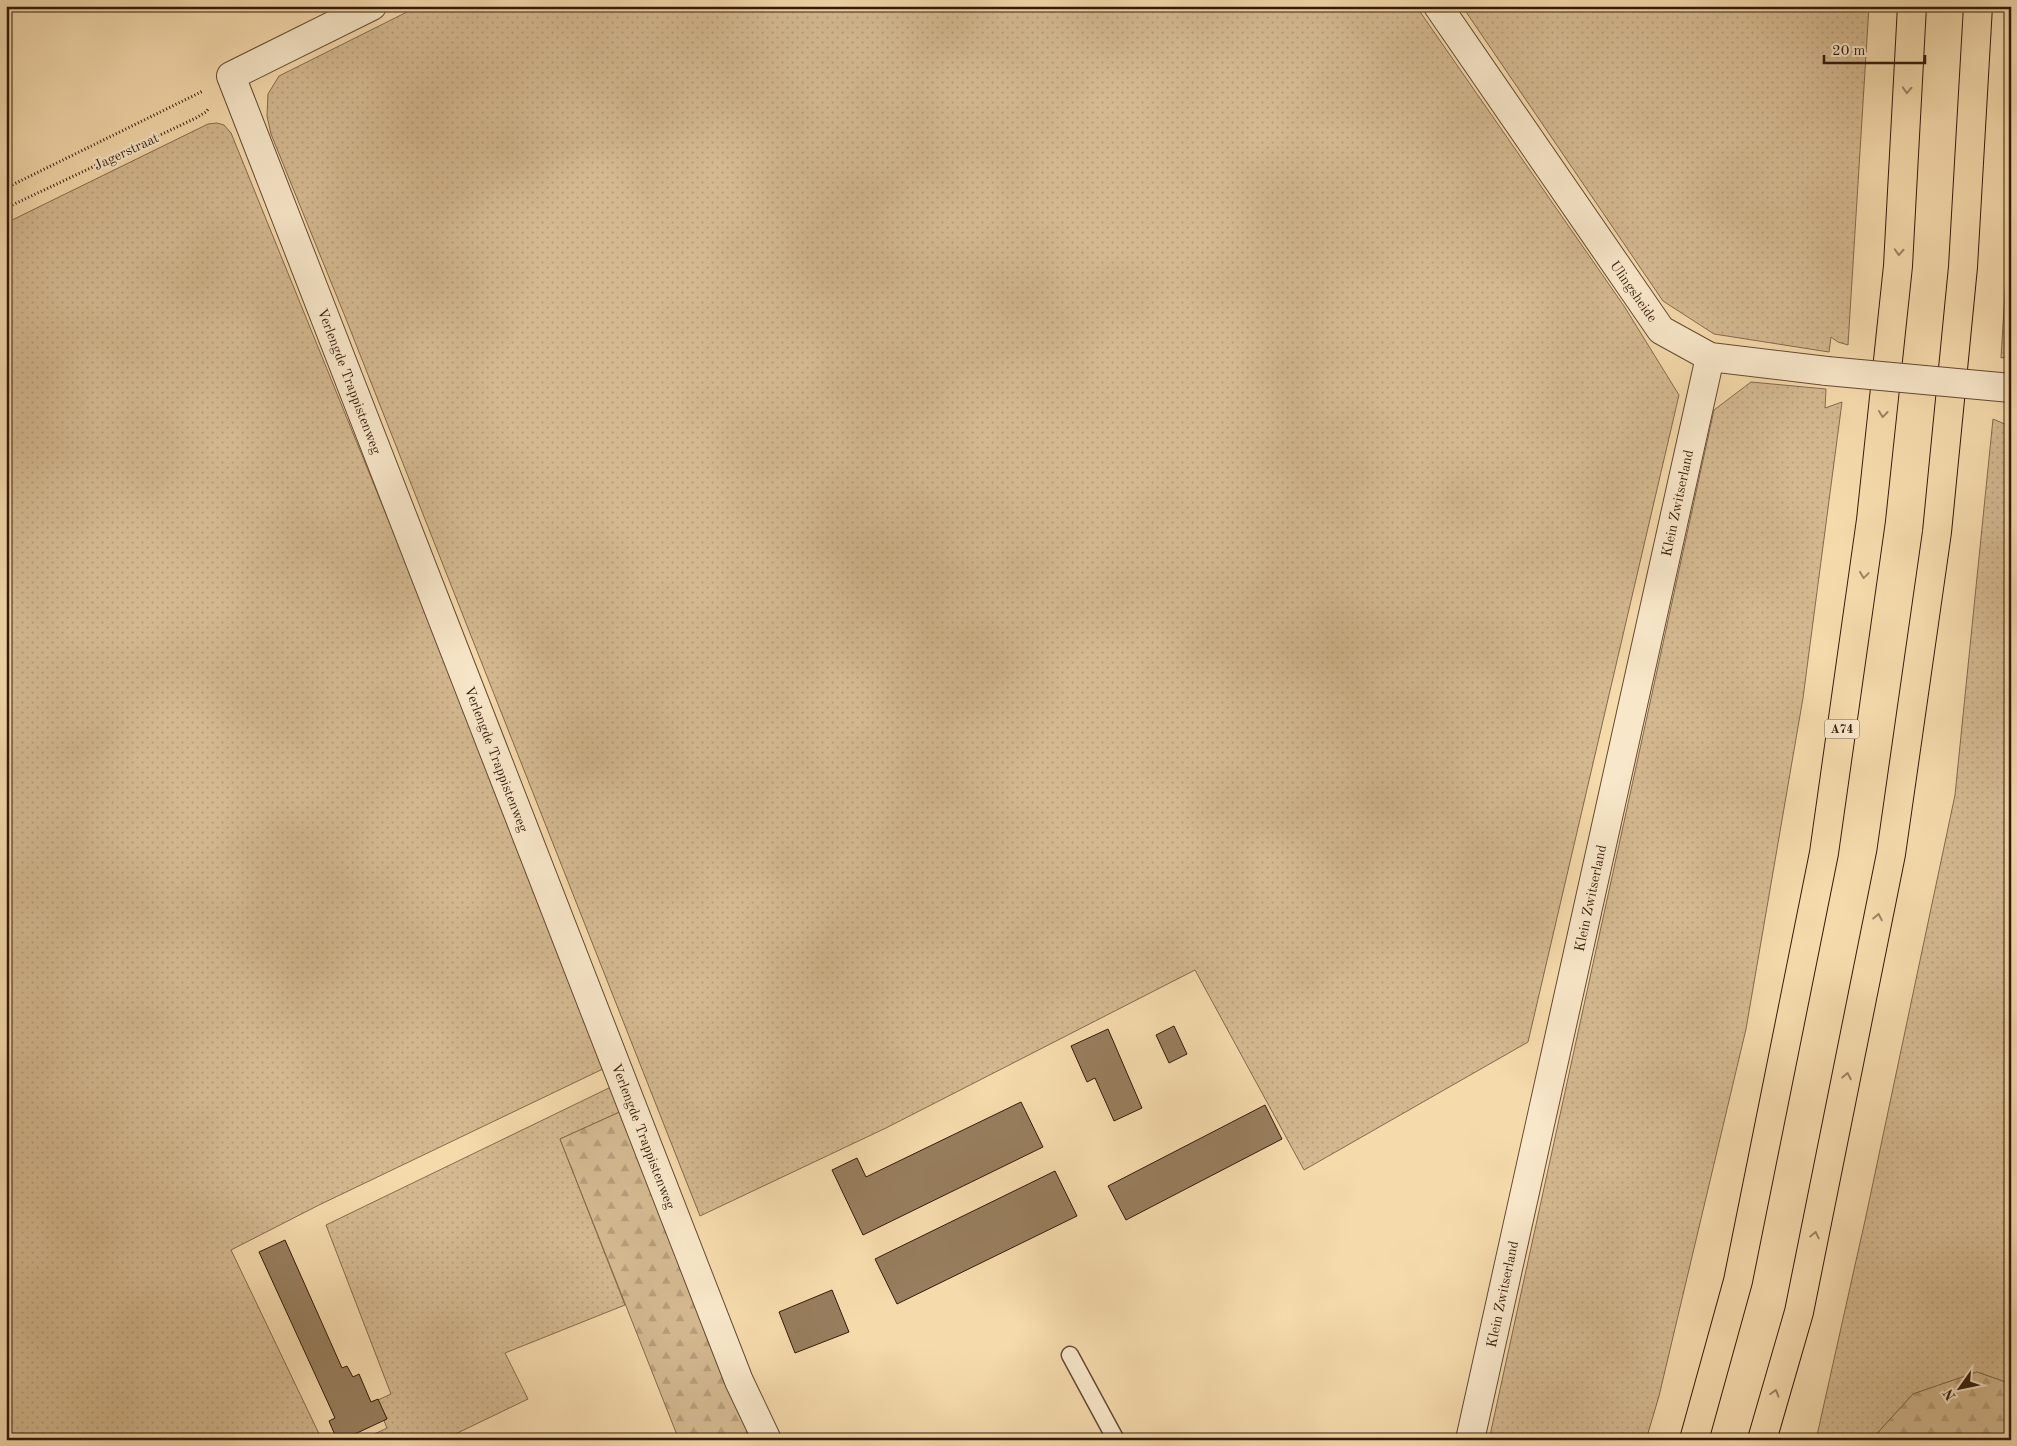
<svg xmlns="http://www.w3.org/2000/svg" width="2017" height="1446" viewBox="0 0 2017 1446" font-family="'Old Standard TT',serif">
<style>
.grass{fill:url(#grass-dots);stroke:#846a4c}
.forest{fill:url(#forest-firs);stroke:#846a4c}
.building{fill:#987e5e;stroke:#341a09}
.lines{fill:none;stroke-linecap:round;stroke-linejoin:round}
.service-casing{stroke:#644a32;stroke-width:19}
.minor-casing{stroke:#644a32;stroke-width:30}
.motorway-casing{stroke:#341a09;stroke-width:30}
.path{stroke:#341a09;stroke-width:3;stroke-dasharray:1 2.5;stroke-linecap:butt}
.service{stroke:#f8e7c9;stroke-width:16}
.minor{stroke:#f8e7c9;stroke-width:28}
.motorway{stroke:#f5daac;stroke-width:28}
.minor-bridge-casing{stroke:#644a32;stroke-width:30;stroke-linecap:butt}
.minor-bridge{stroke:#f8e7c9;stroke-width:28}
.oneway{stroke:#9e8463}
.labels{text-anchor:middle;stroke-width:4.5;stroke-linejoin:round;paint-order:stroke}
.shield{fill:#f8e7c9;stroke:#6f5843;stroke-width:1}
.shield-label{font-size:12px;font-weight:bold;fill:#341a09}
.street-label{font-size:14px;fill:#341a09;stroke:#f8e7c9}
</style>
<defs>
<pattern id="grass-dots" width="8" height="8" patternUnits="userSpaceOnUse" patternTransform="scale(1.25)"><rect width="8" height="8" fill="#d4b990"/><path d="M2 2h.1M6 6h.1" fill="none" stroke="#b79e7b" stroke-width="1.8" stroke-linecap="round"/></pattern>
<pattern id="forest-firs" width="22" height="20" patternUnits="userSpaceOnUse" patternTransform="scale(1.25)"><rect width="22" height="20" fill="#d4b990"/><path d="M5 1l3.5 6h-7zM16 11l3.5 6h-7z" fill="#b79e7b"/></pattern>
</defs>
<rect width="100%" height="100%" fill="#f5daac"/>
<filter id="stains"><feTurbulence type="fractalNoise" baseFrequency=".004" numOctaves="4"/><feColorMatrix values="0 0 0 0 .2 0 0 0 0 .09 0 0 0 0 .02 0 0 0 .5 -.17"/></filter>
<radialGradient id="worn" r=".72"><stop offset=".6" stop-color="#630" stop-opacity="0"/><stop offset="1" stop-color="#630" stop-opacity=".3"/></radialGradient>
<!-- grass -->
<g class="grass">
<path d="M419,6H1416L1624,306L1679,395L1528,1042L1304,1170L1195,970L886,1128L700,1216L346,319L271,134L267,116L268,94L279,76Z"/>
<path d="M1462,6H1869L1848,345L1838,342L1831,337L1829,352L1714,334L1663,301Z"/>
<path d="M217,123L224,125L231,133L416,588L605,1068L319,1205L231,1250L322,1440H6V223L208,124Z"/>
<path d="M2011,192V356L2001,358Z"/>
<path d="M1751,382L1826,389L1825,408L1842,402L1803,698L1746,1029L1659,1396L1646,1440H1489L1714,410Z"/>
<path d="M2009,405L2011,1384L1977,1372L1913,1394L1871,1440H1816L1866,1216L1955,795L1993,419L2007,425Z"/>
<path d="M613,1086L624,1110L560,1139L625,1305L505,1353L528,1399L443,1440H362L387,1428L376,1401L391,1394L326,1225Z"/>
</g>
<!-- forest -->
<g class="forest">
<path d="M624,1110L756,1440H679L560,1139Z"/>
<path d="M1977,1372L2011,1384V1440H1871L1913,1394Z"/>
</g>
<!-- building -->
<g class="building">
<path d="M1174,1026L1187,1054L1169,1063L1156,1035Z"/>
<path d="M1108,1029L1142,1108L1114,1121L1095,1078L1087,1082L1071,1046Z"/>
<path d="M1021,1102L1043,1147L863,1235L832,1170L857,1158L866,1177Z"/>
<path d="M1265,1105L1282,1139L1126,1220L1108,1186Z"/>
<path d="M1055,1171L1077,1216L897,1304L875,1259Z"/>
<path d="M285,1240L342,1368L347,1366L353,1377L359,1374L371,1402L378,1399L387,1419L342,1440H337L329,1421L335,1418L259,1252Z"/>
<path d="M832,1290L849,1332L795,1353L779,1312Z"/>
</g>
<g class="lines">
<!-- service casing -->
<g class="service-casing">
<path id="service" d="M1070,1355L1116,1440"/>
</g>
<!-- minor casing -->
<g class="minor-casing">
<g id="minor">
<path d="M372,6L231,76L739,1381L767,1440"/>
<path d="M1438,6L1661,330L1710,357L1827,371"/>
<path d="M1470,1440L1710,357"/>
</g>
</g>
<!-- motorway casing -->
<g class="motorway-casing">
<g id="motorway">
<path d="M1694,1440L1738,1281L1824,853L1871,520L1898,266L1912,6"/>
<path d="M1762,1440L1799,1312L1891,854L1937,532L1963,267L1978,6"/>
</g>
</g>
<!-- path -->
<g class="path">
<path d="M6,188L203,91"/>
<path d="M6,208L196,118L206,112L209,108"/>
</g>
<!-- service -->
<use href="#service" class="service"/>
<!-- minor -->
<use href="#minor" class="minor"/>
<!-- motorway -->
<use href="#motorway" class="motorway"/>
<!-- minor-bridge casing -->
<g class="minor-bridge-casing">
<path id="minor-bridge" d="M1827,371L2011,388"/>
</g>
<!-- minor-bridge -->
<use href="#minor-bridge" class="minor-bridge"/>
</g>
<!-- one-way arrows -->
<defs><path id="oneway-chevron" d="M-2-3.5L2.5 0L-2 3.5" fill="none" stroke-width="1.6" stroke-linecap="round" stroke-linejoin="round" transform="scale(1.25)"/></defs>
<g class="oneway">
<use href="#oneway-chevron" transform="translate(1907 90) rotate(93)"/>
<use href="#oneway-chevron" transform="translate(1899 252) rotate(93)"/>
<use href="#oneway-chevron" transform="translate(1883 414) rotate(96)"/>
<use href="#oneway-chevron" transform="translate(1864 575) rotate(98)"/>
<use href="#oneway-chevron" transform="translate(1878 917) rotate(-79)"/>
<use href="#oneway-chevron" transform="translate(1847 1076) rotate(-79)"/>
<use href="#oneway-chevron" transform="translate(1815 1235) rotate(-78)"/>
<use href="#oneway-chevron" transform="translate(1775 1393) rotate(-74)"/>
</g>
<g class="labels">
<!-- shield labels -->
<rect class="shield" x="1824.5" y="719.5" width="35" height="19" rx="4"/>
<g class="shield-label">
<text x="1842" y="733">A74</text>
</g>
<!-- street labels -->
<g class="street-label">
<text transform="translate(126 151) rotate(-25)" y="5">Jagerstraat</text>
<text transform="translate(1634 291) rotate(55)" y="5">Ulingsheide</text>
<text transform="translate(350 381) rotate(69)" y="5">Verlengde Trappistenweg</text>
<text transform="translate(1677 503) rotate(-78)" y="5">Klein Zwitserland</text>
<text transform="translate(497 759) rotate(69)" y="5">Verlengde Trappistenweg</text>
<text transform="translate(1590 898) rotate(-78)" y="5">Klein Zwitserland</text>
<text transform="translate(644 1136) rotate(69)" y="5">Verlengde Trappistenweg</text>
<text transform="translate(1502 1294) rotate(-78)" y="5">Klein Zwitserland</text>
</g>
</g>
<!-- margin -->
<rect width="2017" height="1446" fill="none" stroke="#f5daac" stroke-width="25"/>
<rect x="8" y="8" width="2002" height="1431" fill="none" stroke="#341a09" stroke-width="2.5"/>
<rect x="12" y="12" width="1992" height="1421" fill="none" stroke="#341a09"/>
<!-- north arrow -->
<g transform="translate(1960 1388) rotate(237)" stroke="#f8e7c9" stroke-width="4" paint-order="stroke">
<path d="M0-4L9 19L0 12L-9 19Z" fill="#341a09"/>
<text y="-8" font-size="14" font-weight="bold" text-anchor="middle" fill="#341a09">N</text>
</g>
<!-- scale -->
<path d="M1824 55v8h101v-8" fill="none" stroke="#341a09" stroke-width="2.5"/>
<text x="1832" y="55" font-size="15" fill="#341a09" stroke="#f8e7c9" stroke-width="4" paint-order="stroke">20 m</text>
<rect width="100%" height="100%" filter="url(#stains)"/>
<rect width="100%" height="100%" fill="url(#worn)"/>
</svg>
